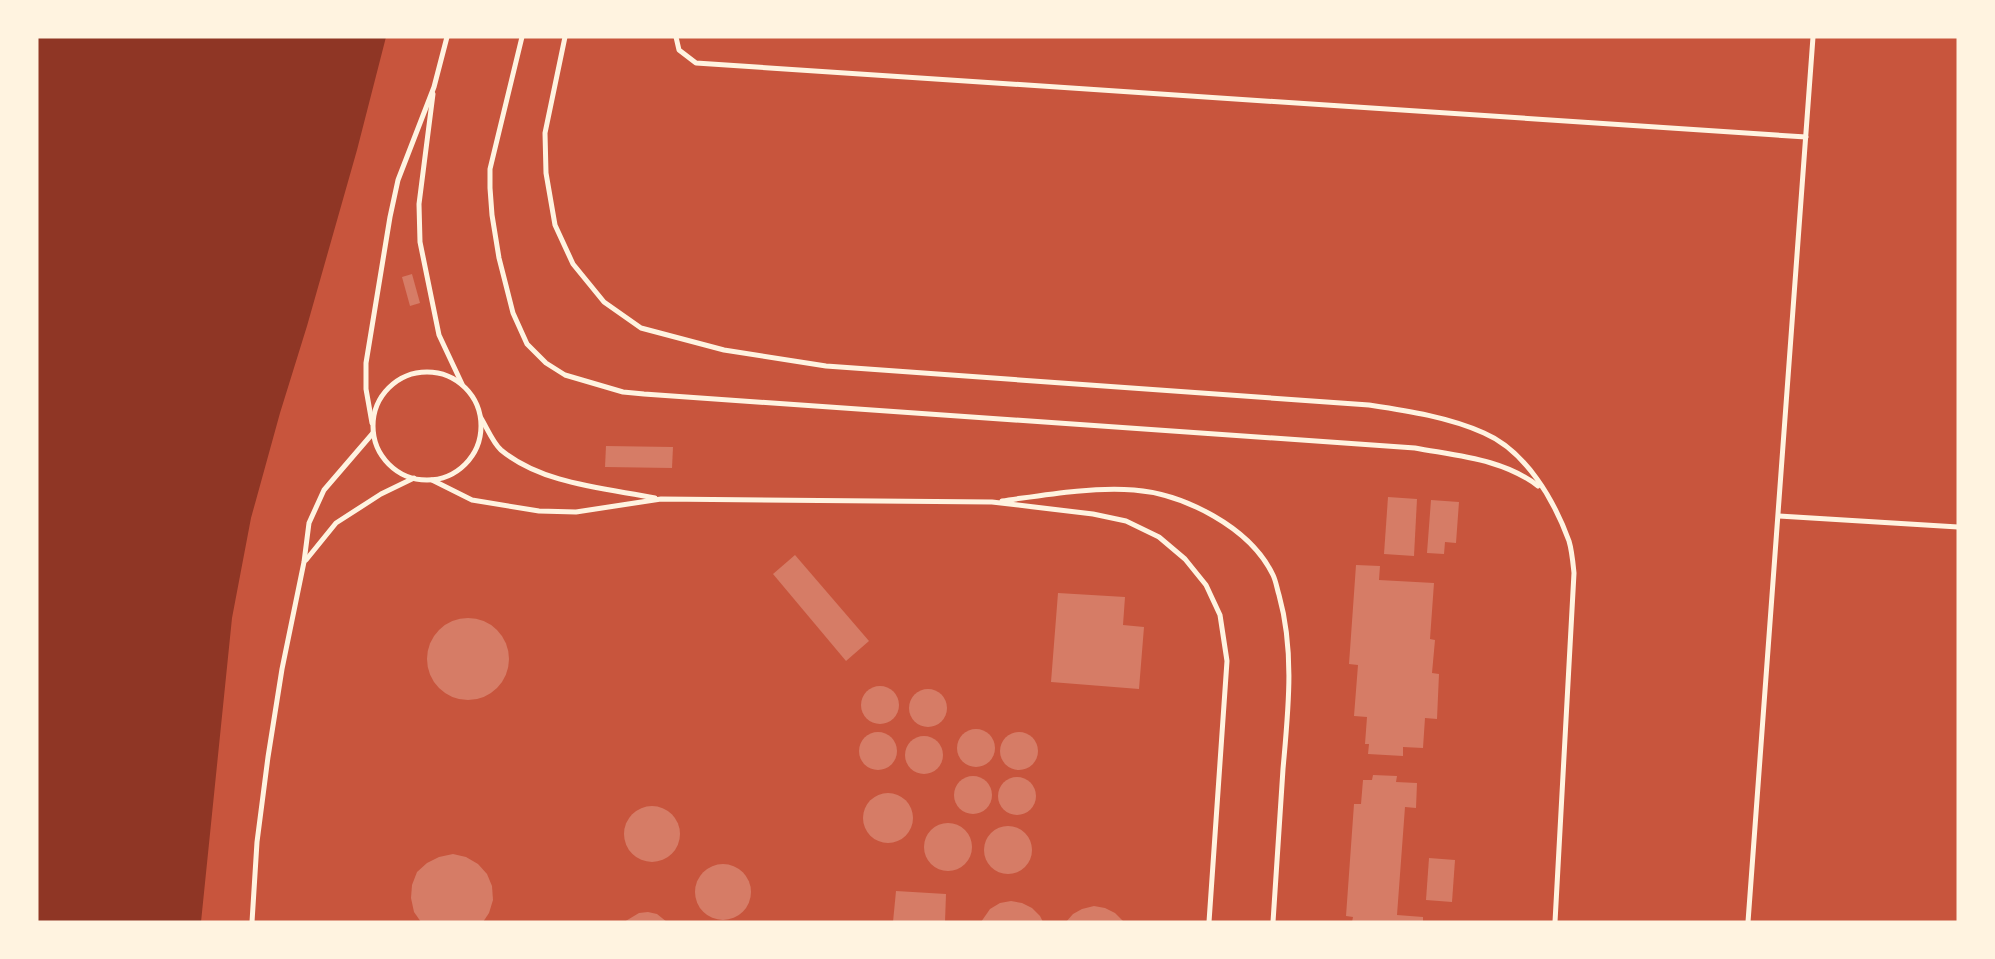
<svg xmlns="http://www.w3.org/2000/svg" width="1995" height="959" viewBox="0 0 1995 959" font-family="'Open Sans',sans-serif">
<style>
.water{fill:#8f3625}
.building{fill:#d67c66}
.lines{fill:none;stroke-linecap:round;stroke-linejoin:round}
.service{stroke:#fff3e0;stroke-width:5}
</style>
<rect width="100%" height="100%" fill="#c8553d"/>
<!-- water -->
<path class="water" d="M37,37H386L357,150L307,326L280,413L251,518L232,618L201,922H37Z"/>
<!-- building -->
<g class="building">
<path d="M412,274L420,303L410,306L402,277Z"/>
<path d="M606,446L673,447L672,468L605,467Z"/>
<path d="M1388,497L1417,499L1414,556L1384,554Z"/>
<path d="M1431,500L1459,502L1456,543L1445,542L1444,554L1427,553Z"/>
<path d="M795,555L869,641L846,661L773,574Z"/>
<path d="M1356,565L1380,566L1379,580L1434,583L1430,639L1435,640L1432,673L1439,674L1437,719L1425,718L1423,748L1403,747V756L1368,754L1369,744H1365L1367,717L1354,716L1358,665L1349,664Z"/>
<path d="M1058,593L1125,597L1123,625L1144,627L1139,689L1051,682Z"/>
<circle cx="468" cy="659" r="41"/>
<circle cx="880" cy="705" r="19"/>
<circle cx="928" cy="708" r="19"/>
<circle cx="976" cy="748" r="19"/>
<circle cx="878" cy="751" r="19"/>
<circle cx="1019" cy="751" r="19"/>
<circle cx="924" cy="755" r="19"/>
<path d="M1373,775L1397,776L1396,782L1417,783L1416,808L1405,807L1397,915L1423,917V922H1352L1353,917L1346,916L1354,804H1361L1363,780H1372Z"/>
<circle cx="973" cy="795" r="19"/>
<circle cx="1017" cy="796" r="19"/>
<circle cx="888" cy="818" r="25"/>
<circle cx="652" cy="834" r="28"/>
<circle cx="948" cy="847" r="24"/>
<circle cx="1008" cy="850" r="24"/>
<path d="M453,854L466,857L478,864L487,874L492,886L493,900L489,913L483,922H421L414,912L411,898L412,885L417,872L427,863L439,857Z"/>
<path d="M1429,858L1455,860L1452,902L1426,900Z"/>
<circle cx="723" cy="892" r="28"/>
<path d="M896,891L946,894L945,922H893Z"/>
<path d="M1011,901L1022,903L1032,908L1040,916L1043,922H981L990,909L1000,903Z"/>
<path d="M1094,906L1105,908L1115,913L1124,922H1066L1073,914L1082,909Z"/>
<path d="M648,912L657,914L667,922H624L639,913Z"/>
</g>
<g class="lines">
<!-- service -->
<g class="service">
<path d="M522,37L490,169V188L492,215L499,258L513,313L527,344L546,363L565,375L623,392L644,394L1415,448C1458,456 1503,459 1538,486"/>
<path d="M565,37L545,133L546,173L555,225L573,264L604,302L641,328L724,350L826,366L1369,405C1408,411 1448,417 1484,433C1526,451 1554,500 1569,541C1572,551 1573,563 1574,573L1555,922"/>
<path d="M676,37L679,50L696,63L1806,137"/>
<path d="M433,94L419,204L420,242L439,335L462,384"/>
<circle cx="427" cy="426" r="54"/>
<path d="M481,418C487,428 493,443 501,450C542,484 604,488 655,498"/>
<path d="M372,423L366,389V363L390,217L398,180L434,87L447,37"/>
<path d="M432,480L472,500L539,511L576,512L661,499L992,502L1093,514L1126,521L1159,537L1185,559L1206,585L1220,615L1227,661L1209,922"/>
<path d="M1002,501C1045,495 1089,487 1134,490C1184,494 1250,527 1273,575C1276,581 1277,589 1279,595C1295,652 1288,712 1283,769C1280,820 1276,871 1273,922"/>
<path d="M1779,516L1958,527"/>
<path d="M306,560L336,523L381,494L414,478"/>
<path d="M252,922L257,842L268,757L282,669L304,562L309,523L324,490L373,433"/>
<path d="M1748,922L1813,37"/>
</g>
</g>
<!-- border -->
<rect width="1995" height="959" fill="none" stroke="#fff3e0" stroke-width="77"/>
</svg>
